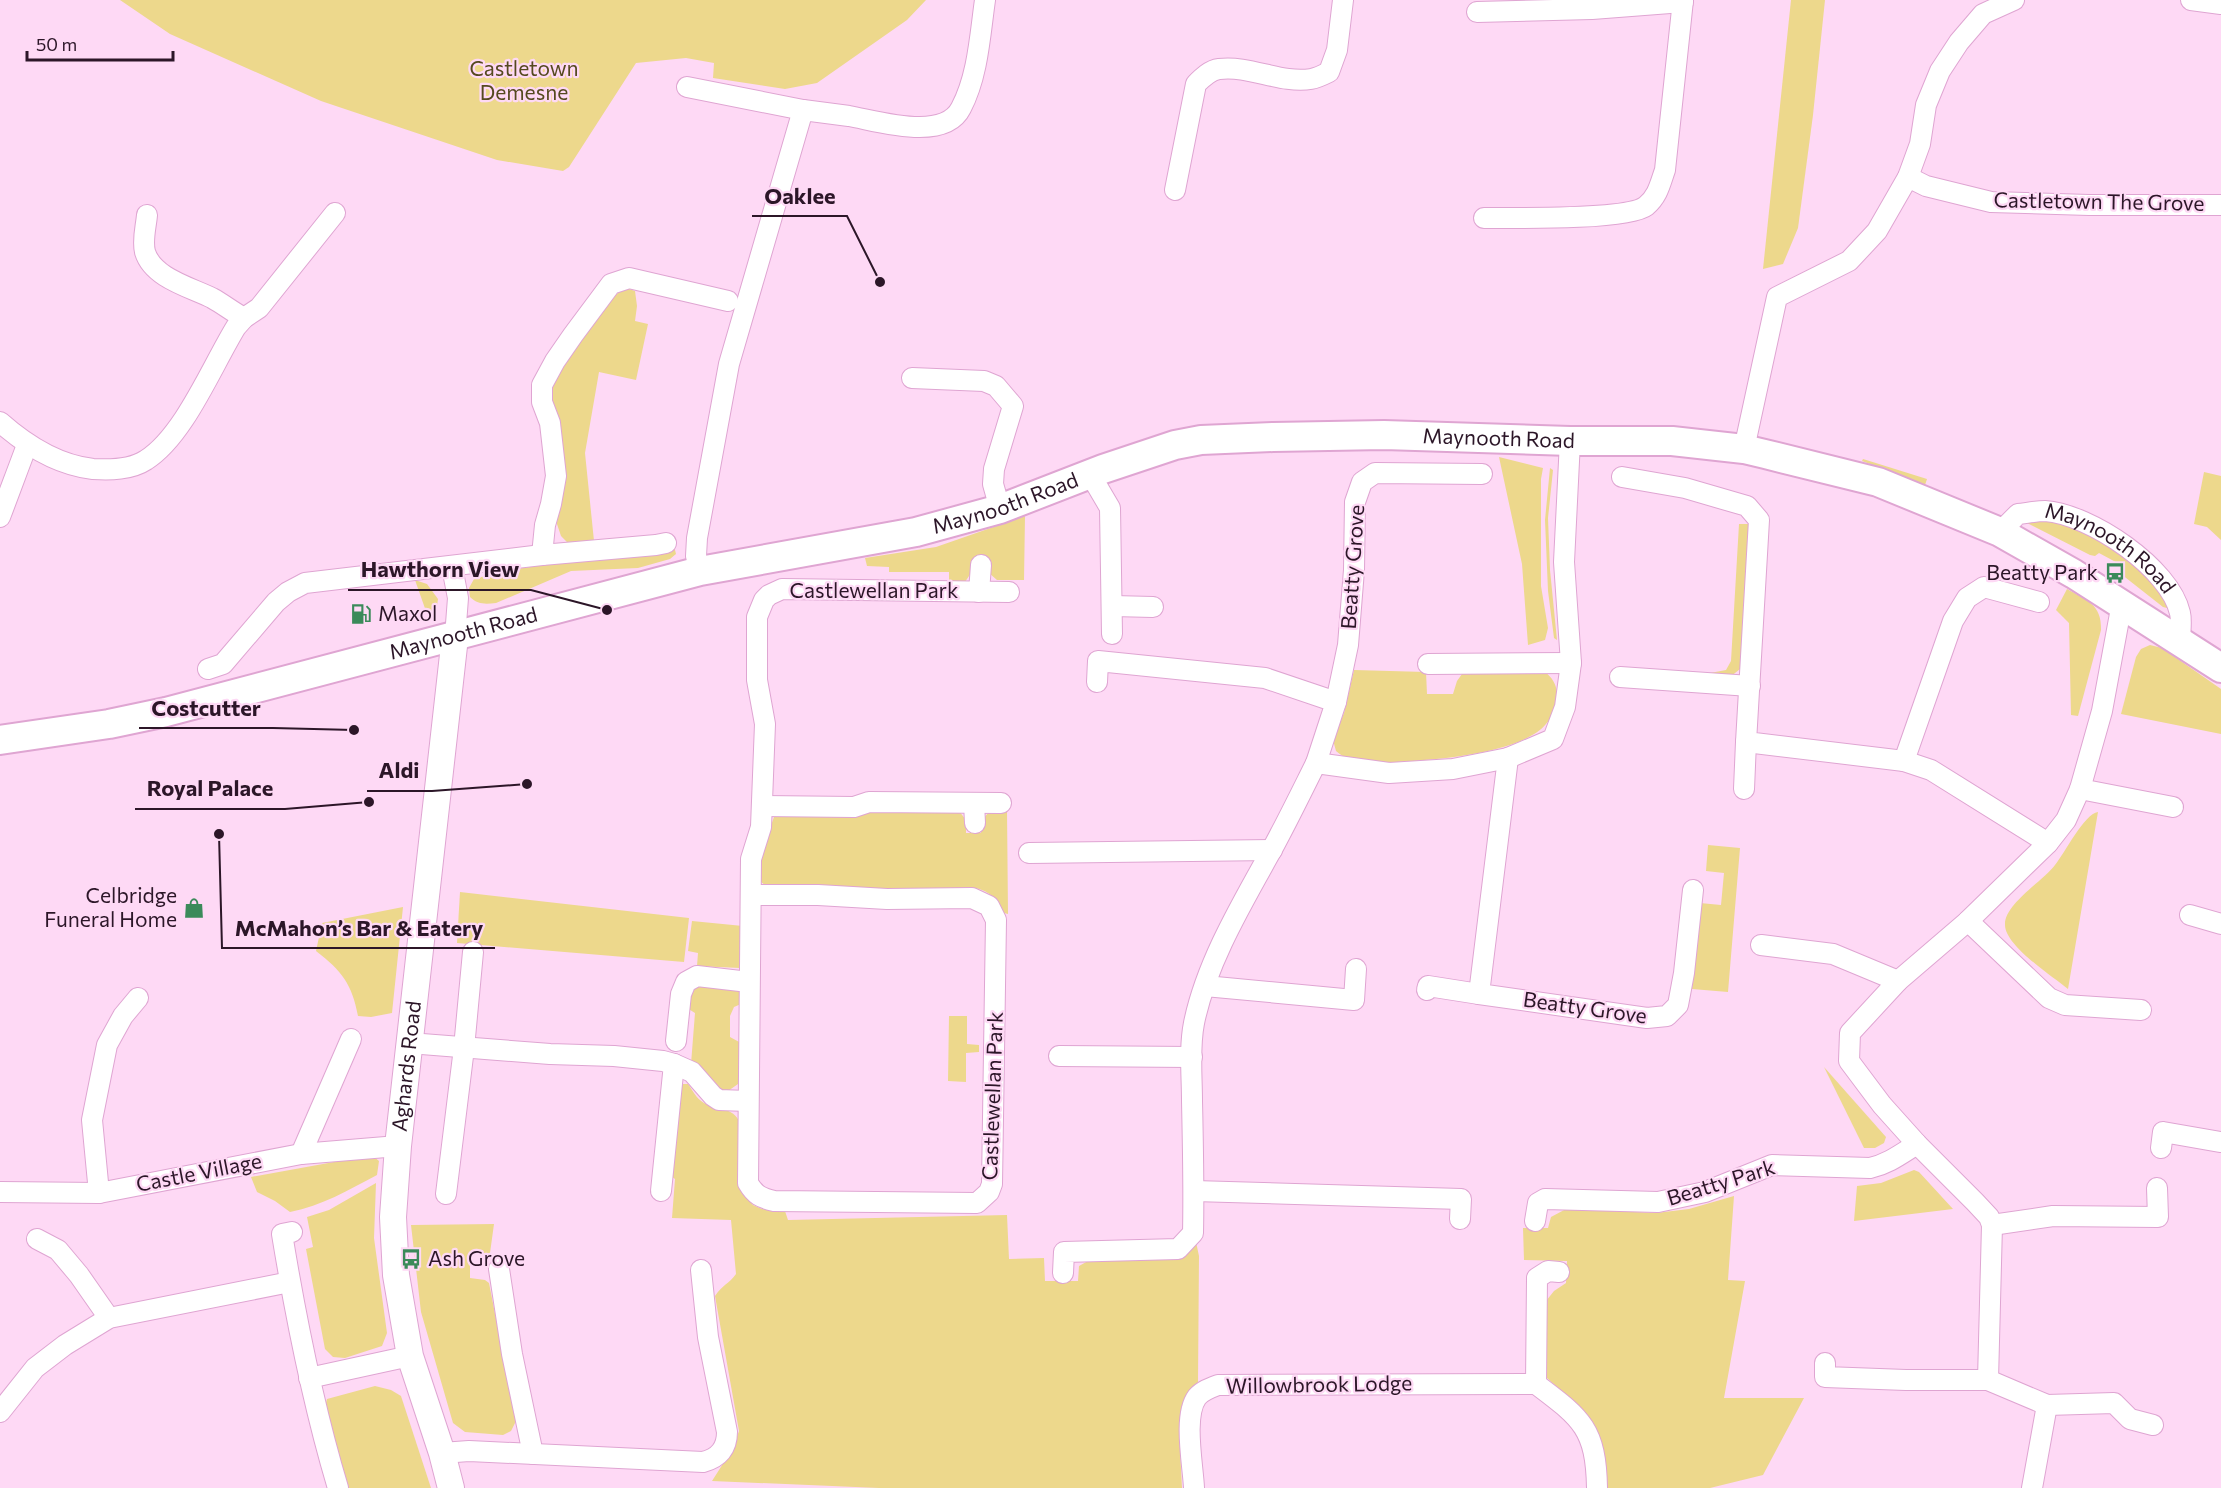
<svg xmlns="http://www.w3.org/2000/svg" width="2221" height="1488" viewBox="0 0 2221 1488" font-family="Commissioner,sans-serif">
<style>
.green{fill:#edd88c}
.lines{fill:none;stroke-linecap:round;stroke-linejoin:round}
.minor-casing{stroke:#dfa5d2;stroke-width:22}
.tertiary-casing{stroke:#dfa5d2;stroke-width:28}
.secondary-casing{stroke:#dfa5d2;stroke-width:32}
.minor{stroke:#fff;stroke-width:20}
.tertiary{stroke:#fff;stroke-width:26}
.secondary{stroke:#fff;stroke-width:28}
.labels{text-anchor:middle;stroke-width:4.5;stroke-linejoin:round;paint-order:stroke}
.park-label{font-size:21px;fill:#55491f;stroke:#fed9f5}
.street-label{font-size:21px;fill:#2c1628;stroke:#fed9f5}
.poi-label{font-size:21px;fill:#2c1628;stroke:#fed9f5;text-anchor:end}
.leader{fill:none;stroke:#2c1628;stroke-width:2}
.callout-dot{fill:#2c1628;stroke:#fed9f5;stroke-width:2}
.callout-label{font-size:22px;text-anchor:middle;font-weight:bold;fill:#2c1628;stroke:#fed9f5;stroke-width:4.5;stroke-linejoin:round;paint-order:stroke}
</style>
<rect width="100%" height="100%" fill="#fed9f5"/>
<!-- green -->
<g class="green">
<path d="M120,0H926L907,20L817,83L785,89L713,78L714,63L686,58L636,63L569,167L563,171L497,160L321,101L170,34Z"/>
<path d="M1791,0H1825L1813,115L1798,228L1783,264L1763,269Z"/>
<path d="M626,288L635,291L637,306L635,321L648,324L636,380L599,372L585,453L594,541L567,542L561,536L556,521L563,485L561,434L550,394L558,372L612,297Z"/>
<path d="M1499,457L1543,468L1541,479V586L1548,628L1545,640L1528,645L1522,564Z"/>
<path d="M1863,459L1927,479L1925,485L1862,461Z"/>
<path d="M1550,468L1553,470L1548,518L1550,570L1557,640L1554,638L1548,591L1545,520Z"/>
<path d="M2204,472L2221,476V540L2207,527L2194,524Z"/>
<path d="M1025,516L1024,580H997L989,573V558L974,559L973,570L965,582L949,581V572H889V567L867,566L865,558L936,547Z"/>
<path d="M2046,520C2095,531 2150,562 2171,609L2163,607L2121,574L2125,567L2099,553L2095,556L2090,555L2027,523Z"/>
<path d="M1739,524H1749L1740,669L1730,677L1709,676L1710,673L1726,670L1731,661Z"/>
<path d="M674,546L676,554L670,559L638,568L571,571L496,603C486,604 478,605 470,597L469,588L474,579L503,571Z"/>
<path d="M415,580L427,584L438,599L437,606L428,617Z"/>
<path d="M2067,589C2086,600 2102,604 2101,630L2078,716L2071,715L2069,623L2056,610Z"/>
<path d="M2150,645L2162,648L2221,689V734L2121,714L2136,657L2141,649Z"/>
<path d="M1354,670L1426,672L1427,694H1453L1457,681L1462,674L1545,672C1553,678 1559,688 1556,699C1554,708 1553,717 1546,724C1521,754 1434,760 1397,762C1387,763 1375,765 1365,764C1354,762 1344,758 1336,751L1333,740L1344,713Z"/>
<path d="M866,810L959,811L966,820V833H981L982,820L989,812L1007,810L1008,914L1004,913C999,903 993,894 982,890C965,884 952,891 936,892C910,895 882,891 856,891L849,886H775L765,885L761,882V854L774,817L777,815L854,817L860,816Z"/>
<path d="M2098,812L2068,989C2052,976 2004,945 2005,924C2005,904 2043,881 2055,865C2065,853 2084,814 2098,812Z"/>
<path d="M1708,845L1740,848L1728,992L1692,989L1700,903L1721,905L1724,873L1706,871Z"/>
<path d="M460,892L689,918L684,962L457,943Z"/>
<path d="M403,907L392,1013L371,1017L358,1016C352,984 342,971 316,951L322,923Z"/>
<path d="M692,921L743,926L744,961L740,968L697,966L698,953L688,951Z"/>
<path d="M697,986L736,989L740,992L741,1004L734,1007L730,1016V1037L741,1043L738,1084L728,1091L719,1090L691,1064L695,1013L687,1008L689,996Z"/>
<path d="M949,1016H967V1044L979,1045V1052L966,1053V1082L948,1081Z"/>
<path d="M1824,1067L1886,1137L1884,1143L1875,1148H1864Z"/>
<path d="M683,1084H688C693,1091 696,1098 704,1103C717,1111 733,1106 740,1123L742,1190L753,1205L762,1209L785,1211L788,1220L1007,1215L1009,1259L1044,1258L1045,1281H1078L1079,1266L1088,1261L1176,1259L1183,1256L1196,1242L1199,1256L1198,1382L1185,1397L1179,1429L1182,1488H879L712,1481L733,1448L739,1431L715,1296C723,1284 729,1284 736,1274L731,1220L672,1218L675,1179L671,1176L680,1088Z"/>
<path d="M367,1156H373L379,1161L377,1175C348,1190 322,1206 290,1212L275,1201L257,1192L251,1177Z"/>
<path d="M1914,1170L1919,1172L1953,1209L1854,1221L1857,1186L1881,1183Z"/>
<path d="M376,1183L374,1238L387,1333L382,1346L345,1358L333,1357L325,1349L306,1249L313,1247L307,1217L329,1210Z"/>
<path d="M1734,1196L1728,1280L1745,1281L1724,1398H1804L1763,1475L1710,1488H1605L1580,1408L1547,1378L1546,1301L1554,1291L1566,1283L1567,1261L1524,1260L1523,1228H1548L1551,1217L1566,1209L1656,1213L1689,1209Z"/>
<path d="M494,1224L490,1253H470V1278L485,1280L489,1283L516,1421L511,1431L503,1435L465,1432L453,1423L421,1312L411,1225Z"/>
<path d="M375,1386L391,1390L401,1396L431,1488H344L325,1406L327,1399Z"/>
</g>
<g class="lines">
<!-- minor casing -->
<g class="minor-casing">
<g id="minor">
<path d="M2191,0L2221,4"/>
<path d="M1477,12L1592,9L1683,2"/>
<path d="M687,87L803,110"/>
<path d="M1908,177L1926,186L1991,202L2089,205H2221"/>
<path d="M1175,190L1196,84C1202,78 1210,70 1219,69C1250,65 1281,84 1311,79C1317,78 1323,75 1329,72L1337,50L1343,0"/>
<path d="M147,215C146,227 142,240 145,252C153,278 190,287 212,298C223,304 233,312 244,318"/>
<path d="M1484,218C1513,218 1628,220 1646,206C1658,196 1660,184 1665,170L1683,0"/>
<path d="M912,378L984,381L996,386L1013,406L994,469L993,484L1000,509"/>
<path d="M0,422C26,445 57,465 93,469C110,470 131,470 146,460C184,436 212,366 236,327L244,318L259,308L335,213"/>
<path d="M1744,449L1777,297L1849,261L1877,231L1908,177L1920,144L1926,105L1940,71L1959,42L1983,14L2014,0"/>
<path d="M1090,474L1110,508L1112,634"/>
<path d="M1622,477L1685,488L1747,506L1759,520L1746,742L1904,761L1931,770L2048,843"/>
<path d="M0,517L27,445"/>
<path id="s1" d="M2000,532L2018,514C2027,513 2036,511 2045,511C2090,514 2170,568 2180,613C2182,621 2180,632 2180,641"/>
<path d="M542,555L545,525L551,504L556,476L550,423L542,402V385L555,361L573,335L611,284L629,278L728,301"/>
<path d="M452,567L458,598L455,637"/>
<path d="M700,571L696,556L697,538L729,364L803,110C818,112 834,114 849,116C878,121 944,142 961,108C978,76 980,35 985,0"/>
<path d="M979,592L981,565"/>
<path d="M1113,606L1153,607"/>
<path d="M1428,664L1571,663"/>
<path d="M208,669L223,664L276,602L288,592L305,583L542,555L656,545L666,543"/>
<path d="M1620,677L1750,686"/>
<path d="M1097,682L1098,661L1265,678L1336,702L1316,763"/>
<path d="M1336,702L1348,645L1354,570L1355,502L1362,482L1375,473L1482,474"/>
<path d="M1508,758L1479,994L1647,1018L1667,1016L1678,1005L1684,973L1693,890"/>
<path d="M1904,761L1953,621L1967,598L1984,587L2039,602"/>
<path d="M1744,789L1746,742"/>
<path d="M2080,789L2173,807"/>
<path d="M974,803L975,823"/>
<path d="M763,806L854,807L869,802L1001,803"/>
<path d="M1029,853L1272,850"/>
<path d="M751,895H818L887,899L972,898L989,906L996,920L992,1184L989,1192L977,1203L774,1201C761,1198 755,1195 748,1183L751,859L761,827L765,724L757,680V617L764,600L769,595L782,589L1009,592"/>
<path d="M2190,915L2221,924"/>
<path d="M1968,921L2049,998L2065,1005L2141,1010"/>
<path d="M1761,945L1833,954L1898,981"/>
<path d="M1205,986L1354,1000L1356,969"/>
<path d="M1427,990L1428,986L1479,994"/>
<path d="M676,1041L681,994L686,982L697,976L749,982"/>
<path d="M409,1043L550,1054L614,1056L663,1061L674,1064L692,1072L713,1096L719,1100L748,1101"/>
<path d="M1059,1056L1192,1057"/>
<path d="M2161,1148L2163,1132L2220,1142"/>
<path d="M301,1154L351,1039"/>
<path d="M661,1191L674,1064"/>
<path d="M1194,1191L1461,1199L1460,1219"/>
<path d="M0,1192L99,1193L301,1154L398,1146"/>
<path d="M99,1193L92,1120L107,1045L123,1016L138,998"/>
<path d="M446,1194L464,1048L473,952"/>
<path d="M1535,1221L1538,1203L1545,1199L1658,1202L1705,1192L1772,1165L1870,1168C1888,1164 1901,1154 1917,1144"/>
<path d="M1992,1225L2053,1216L2158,1217L2157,1188"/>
<path d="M292,1232L282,1234C296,1319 313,1405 338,1488"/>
<path d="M37,1239L58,1250L79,1275L109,1318"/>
<path d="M499,1269L512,1354L533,1454"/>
<path d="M1063,1273L1064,1252L1178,1249L1193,1233C1194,1189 1193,1145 1192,1101C1192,1076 1189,1048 1194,1023C1206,964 1241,905 1270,853C1286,824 1301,793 1316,763L1389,773L1453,769L1508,758L1553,739L1565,707L1571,663L1564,562L1570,441"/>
<path d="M1825,1363V1377L1906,1380H1988L2047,1405L2114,1403L2130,1419L2153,1425"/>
<path d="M309,1378L410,1356"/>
<path d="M1988,1380L1992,1225L1989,1217L1975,1202L1917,1144L1882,1105L1849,1061L1850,1033L1898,981L1968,921L2048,843L2066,820L2080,789L2102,711L2122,603"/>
<path d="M1536,1384L1537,1278L1548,1271L1559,1272"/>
<path d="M0,1412L35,1368L65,1345L109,1318L290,1282"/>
<path d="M442,1453L469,1451L703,1462C719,1458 727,1448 727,1432L708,1337L701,1270"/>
<path d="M1194,1488C1193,1465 1183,1416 1197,1397C1202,1391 1210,1388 1218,1385L1536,1384C1581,1418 1596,1428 1597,1488"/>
<path d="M2032,1488L2047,1405"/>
</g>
</g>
<!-- tertiary casing -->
<g class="tertiary-casing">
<g id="tertiary">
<path id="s2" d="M451,1488L442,1453L410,1356L396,1275L393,1217L398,1146L455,637"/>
</g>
</g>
<!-- secondary casing -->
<g class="secondary-casing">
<g id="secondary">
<path id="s3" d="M0,740L109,724L166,712L700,571L916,532L1000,509L1103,469L1175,445L1201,440L1273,437L1384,435L1570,441H1672L1744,449L1765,454L1878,482L2000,532L2074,574L2221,668"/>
</g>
</g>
<!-- minor -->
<use href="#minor" class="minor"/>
<!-- tertiary -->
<use href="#tertiary" class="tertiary"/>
<!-- secondary -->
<use href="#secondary" class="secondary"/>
</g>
<!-- icons -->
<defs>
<g id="bus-bare" transform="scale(1.62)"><path d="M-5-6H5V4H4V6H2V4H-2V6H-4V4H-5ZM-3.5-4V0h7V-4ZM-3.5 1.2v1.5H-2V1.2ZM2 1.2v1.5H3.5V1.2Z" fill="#3b8a5a" stroke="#fed9f5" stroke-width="2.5" paint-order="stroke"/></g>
<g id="fuel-bare" transform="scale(1.62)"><path d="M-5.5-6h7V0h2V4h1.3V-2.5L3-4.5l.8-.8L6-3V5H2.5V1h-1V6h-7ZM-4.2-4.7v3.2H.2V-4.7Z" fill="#3b8a5a" stroke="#fed9f5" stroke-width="2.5" paint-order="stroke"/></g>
<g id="shop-bare" transform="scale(1.62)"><path d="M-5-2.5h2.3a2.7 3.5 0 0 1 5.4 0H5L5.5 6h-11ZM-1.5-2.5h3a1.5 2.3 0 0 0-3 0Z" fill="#3b8a5a" stroke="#fed9f5" stroke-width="2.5" paint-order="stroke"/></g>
</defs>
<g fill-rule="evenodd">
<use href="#bus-bare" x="2115" y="573"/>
<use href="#fuel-bare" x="361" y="614"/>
<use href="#shop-bare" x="194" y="908"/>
<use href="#bus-bare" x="411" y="1259"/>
</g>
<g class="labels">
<!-- park labels -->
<g class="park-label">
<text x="524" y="76">Castletown<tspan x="524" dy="24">Demesne</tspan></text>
</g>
<!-- street labels -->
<g class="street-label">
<text transform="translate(2099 202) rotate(1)" y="7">Castletown The Grove</text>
<text dy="7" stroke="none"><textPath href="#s3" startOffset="1538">Maynooth Road</textPath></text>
<text dy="7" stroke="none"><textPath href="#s3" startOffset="1034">Maynooth Road</textPath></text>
<text dy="7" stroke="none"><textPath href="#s1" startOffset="129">Maynooth Road</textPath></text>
<text transform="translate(1353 567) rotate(-86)" y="7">Beatty Grove</text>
<text x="874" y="598">Castlewellan Park</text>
<text dy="7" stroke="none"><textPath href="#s3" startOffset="476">Maynooth Road</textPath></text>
<text transform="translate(1585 1008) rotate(8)" y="7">Beatty Grove</text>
<text dy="7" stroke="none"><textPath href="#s2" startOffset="430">Aghards Road</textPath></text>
<text transform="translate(993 1096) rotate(-88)" y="7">Castlewellan Park</text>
<text transform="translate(199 1173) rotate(-11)" y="7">Castle Village</text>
<text transform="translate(1721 1183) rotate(-17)" y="7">Beatty Park</text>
<text transform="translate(1319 1385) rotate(-1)" y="7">Willowbrook Lodge</text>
</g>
<!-- poi labels -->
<g class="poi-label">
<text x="2098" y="580">Beatty Park</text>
<text x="378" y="621" text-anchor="start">Maxol</text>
<text x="177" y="903">Celbridge<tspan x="177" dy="24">Funeral Home</tspan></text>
<text x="428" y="1266" text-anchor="start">Ash Grove</text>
</g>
</g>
<!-- callouts -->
<path class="leader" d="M880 282L847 216H752M607 610L531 590H348M354 730L273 728H139M527 784L432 791H367M369 802L285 809H135M219 834L222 948H495"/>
<g class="callout-dot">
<circle cx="880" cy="282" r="6"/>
<circle cx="607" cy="610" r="6"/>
<circle cx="354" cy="730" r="6"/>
<circle cx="527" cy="784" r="6"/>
<circle cx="369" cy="802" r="6"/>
<circle cx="219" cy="834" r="6"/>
</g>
<g class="callout-label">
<text x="800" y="204">Oaklee</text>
<text x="440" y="577">Hawthorn View</text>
<text x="206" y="716">Costcutter</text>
<text x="399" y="778">Aldi</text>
<text x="210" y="796">Royal Palace</text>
<text x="359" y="936">McMahon’s Bar &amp; Eatery</text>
</g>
<!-- scale -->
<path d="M27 51v9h146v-9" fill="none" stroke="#2c1628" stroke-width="3"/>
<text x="36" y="51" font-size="18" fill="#2c1628" stroke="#fed9f5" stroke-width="4.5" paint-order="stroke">50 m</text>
</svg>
